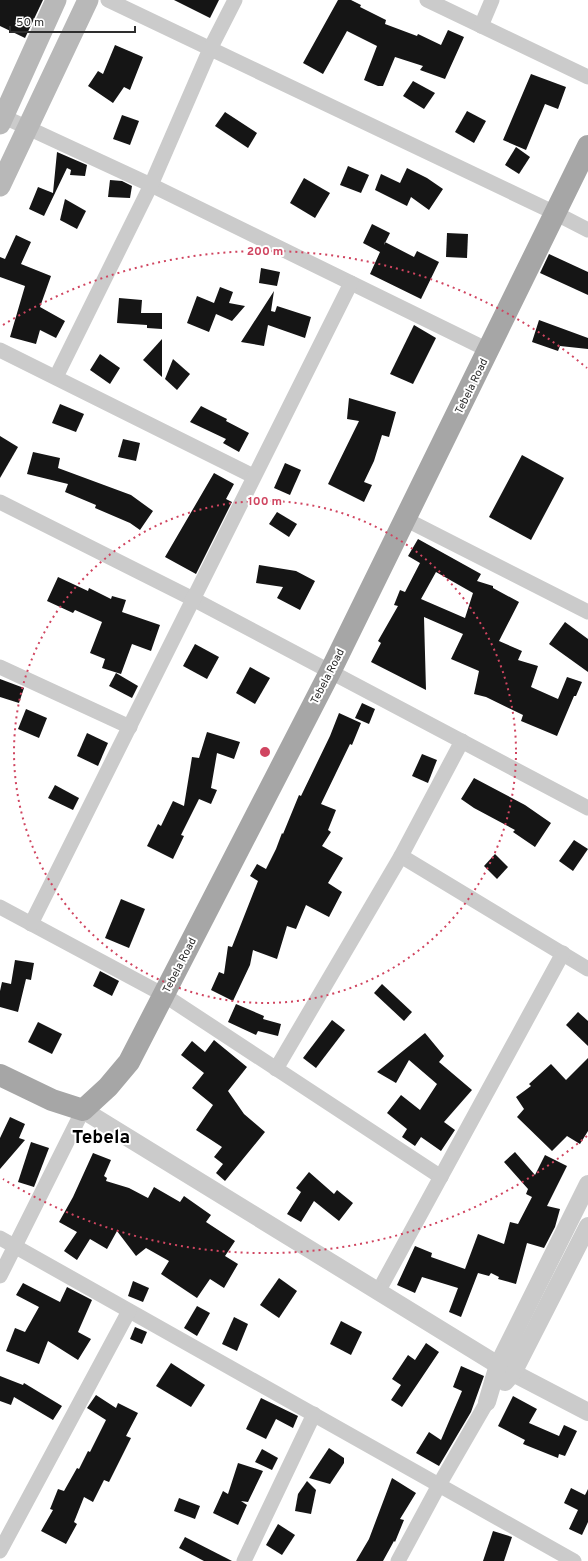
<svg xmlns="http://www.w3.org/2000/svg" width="588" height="1561" viewBox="0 0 588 1561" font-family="Overpass,sans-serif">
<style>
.building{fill:#151515;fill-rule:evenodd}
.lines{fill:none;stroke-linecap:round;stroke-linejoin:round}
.minor{stroke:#cbcbcb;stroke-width:15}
.tertiary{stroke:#cbcbcb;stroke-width:18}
.secondary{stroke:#b8b8b8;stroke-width:21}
.primary{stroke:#a6a6a6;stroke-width:22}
.ring{fill:none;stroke:#d04560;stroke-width:2;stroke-dasharray:2 4}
.labels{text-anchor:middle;stroke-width:4;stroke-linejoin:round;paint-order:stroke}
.street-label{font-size:11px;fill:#2e2e2e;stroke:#fff}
.town-label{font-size:19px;font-weight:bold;fill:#000;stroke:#fff}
.centre{fill:#d04560;stroke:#fff;stroke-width:2}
.ring-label{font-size:12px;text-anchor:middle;font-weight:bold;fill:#d04560;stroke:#fff;stroke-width:4;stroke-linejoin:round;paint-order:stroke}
</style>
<rect width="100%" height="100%" fill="#fff"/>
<!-- building -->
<g class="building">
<path d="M0,0H43L25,38L0,26Z"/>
<path d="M174,0H219L210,18Z"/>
<path d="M338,0H351L361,5L360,7L386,20L385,24L417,36L418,34L441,45L448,30L464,37L445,79L420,70L423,66L395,57L383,86H378L364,80L377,46L347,31L323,74L303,63Z"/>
<path d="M115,45L143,57L130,90L124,87L113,103L88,86L98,71L103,74Z"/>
<path d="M531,74L566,87L558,109L545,104L526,150L503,140Z"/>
<path d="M413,81L435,93L424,109L403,96Z"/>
<path d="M467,111L486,121L474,143L455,132Z"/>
<path d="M225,112L257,133L248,148L215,126Z"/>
<path d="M122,115L139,121L130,145L113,139Z"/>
<path d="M516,147L530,157L519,174L505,165Z"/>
<path d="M57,152L87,165L85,176L70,175L71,170L67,168L44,216L29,209L38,187L53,193Z"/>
<path d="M348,166L369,175L361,193L340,185Z"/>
<path d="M407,168L427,178L443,189L429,210L411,197L407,206L375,190L381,174L400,183Z"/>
<path d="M304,178L330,193L315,218L290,203Z"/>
<path d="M110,180L122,181L132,186L130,198L108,197Z"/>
<path d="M65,199L86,211L77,229L60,220Z"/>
<path d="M372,224L390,233L384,245L385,242L414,257L417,251L439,262L421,299L370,274L380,252L363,243Z"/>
<path d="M447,233L468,234L467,258L446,257Z"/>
<path d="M16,235L31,242L21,264L51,276L40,307L65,321L56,338L40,330L36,344L10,337L25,286L0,277V257L5,259Z"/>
<path d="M549,254L588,272V295L540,273Z"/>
<path d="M261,268L280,272L277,286L259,283Z"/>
<path d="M220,287L233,292L229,303L245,306L232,321L216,314L209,332L187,323L197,296L214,303Z"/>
<path d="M274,291L271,311L275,312L277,306L311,317L305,338L268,325L264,346L241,342Z"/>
<path d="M119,298L142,300L141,313H162V329L147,328V325L117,323Z"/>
<path d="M539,320L588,338V349L560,346L558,351L532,342Z"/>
<path d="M414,325L436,338L413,384L390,374Z"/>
<path d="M162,339V377L143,360Z"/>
<path d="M100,354L120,368L110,384L90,370Z"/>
<path d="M173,359L190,374L177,390L165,379Z"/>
<path d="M349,398L396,412L389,437L382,435L374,461L364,482L372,485L364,502L328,484L359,421L347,419Z"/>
<path d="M60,404L84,414L76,432L52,423Z"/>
<path d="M201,406L227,419L226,421L249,433L239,452L223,443L226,439L190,422Z"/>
<path d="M0,436L18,447L0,478Z"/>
<path d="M123,439L140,443L136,461L118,457Z"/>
<path d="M33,452L60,458L58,468L131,495L153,511L140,530L130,523L95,508L96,505L65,492L68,484L27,474Z"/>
<path d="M522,455L564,478L531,540L489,517Z"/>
<path d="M285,463L301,470L290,495L274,488Z"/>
<path d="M214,473L234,484L226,499L232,502L196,574L165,557Z"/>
<path d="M277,512L297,524L289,537L269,524Z"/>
<path d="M418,539L481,574L477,581L493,586V588L519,602L499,641L522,651L518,660L538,666L531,687L558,699L567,677L582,682L576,696H574L557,736L521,721L523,715L486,697L474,694L479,671L451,659L463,634L424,617L426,690L371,662L381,643L378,641L398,606L394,605L400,590L405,592L420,563L408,556ZM436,572L473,593L465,618L421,599Z"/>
<path d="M259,565L296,571L315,581L300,610L277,598L283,587L256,583Z"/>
<path d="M58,577L88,591L89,588L111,599L112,596L126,600L122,612L160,625L151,651L132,644L121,674L102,668L105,659L90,653L102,622L75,610L73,613L47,601Z"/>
<path d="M565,622L588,639V672L549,644Z"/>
<path d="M195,644L219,657L207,679L183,666Z"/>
<path d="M250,667L270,678L255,704L236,693Z"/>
<path d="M116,673L138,686L132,698L109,686Z"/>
<path d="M0,679L24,688L19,703L0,697Z"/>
<path d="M362,703L375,709L369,724L355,718Z"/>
<path d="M26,709L47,718L39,738L18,729Z"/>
<path d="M339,713L361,723L352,745L350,744L321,804L336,810L328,830L331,832L322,846L343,858L328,883L342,892L329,917L306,905L296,929L287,926L277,959L253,950L250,965L233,1001L211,990L219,972L224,974L228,946L232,947L258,881L250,876L257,864L266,869L276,849L282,833L283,834L299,795L301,796L330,736Z"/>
<path d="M207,732L240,742L234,759L217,753L211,788L217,790L211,804L199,799L181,835L184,836L173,859L147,846L158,824L161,826L173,801L184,806L192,757L199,758Z"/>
<path d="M87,733L108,743L98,766L77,756Z"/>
<path d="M422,754L437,760L428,783L412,776Z"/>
<path d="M474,778L525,805L551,823L535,847L513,832L515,830L474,808L461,799Z"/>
<path d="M55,785L79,798L73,810L48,798Z"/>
<path d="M574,840L588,849L573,871L559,861Z"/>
<path d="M495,854L508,867L497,879L484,866Z"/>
<path d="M121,899L145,909L129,948L105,938Z"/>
<path d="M15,960L34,963L31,980L26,979L18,1012L0,1007V991L2,982L11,984Z"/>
<path d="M100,971L119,981L112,996L93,986Z"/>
<path d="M382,984L412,1012L404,1021L374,993Z"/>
<path d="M236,1004L264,1016L263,1019L281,1024L278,1036L258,1031L256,1035L228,1022Z"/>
<path d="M578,1012L588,1021V1046L566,1025Z"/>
<path d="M332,1020L345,1030L316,1068L303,1058Z"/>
<path d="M38,1022L62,1034L52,1054L28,1042Z"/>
<path d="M425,1033L444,1056L439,1062L472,1090L444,1122L455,1130L441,1151L421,1137L415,1146L402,1137L407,1129L387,1113L401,1095L420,1110L437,1084L409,1060L396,1083L377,1072Z"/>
<path d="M214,1040L247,1067L228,1091L244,1114L265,1132L225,1181L216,1173L223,1164L214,1157L222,1147L196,1130L213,1105L192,1088L204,1073L181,1055L192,1041L205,1052Z"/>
<path d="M588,1058V1131L580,1144L567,1136L552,1151L517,1117L524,1109L516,1097L531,1086L529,1084L551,1064L566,1080Z"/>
<path d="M10,1117L25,1124L19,1138L25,1140L0,1169V1138Z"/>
<path d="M31,1142L49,1148L34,1187L18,1182Z"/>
<path d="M515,1152L535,1175L545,1155L567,1166L547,1206L560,1209L555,1227L544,1248L527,1243L516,1284L498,1279L499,1277L491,1273L489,1276L478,1273L461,1317L449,1312L458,1288L422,1277L415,1293L397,1285L415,1246L432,1253L431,1257L465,1269L478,1234L504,1244L510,1222L518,1224L532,1197L526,1194L528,1189L504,1162Z"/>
<path d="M93,1153L111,1160L104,1176L107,1178L106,1181L129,1188L148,1198L154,1187L180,1202L184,1196L211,1215L206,1222L235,1241L225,1256L238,1264L224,1288L210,1279L197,1298L161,1274L169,1261L146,1248L136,1256L117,1231L107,1249L90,1239L77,1260L64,1251L77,1232L59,1222L73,1197Z"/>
<path d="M309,1172L334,1194L337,1190L353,1203L339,1221L314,1201L301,1222L287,1214L301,1192L296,1188Z"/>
<path d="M279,1278L297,1291L279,1318L260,1305Z"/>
<path d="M133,1281L149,1288L143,1302L128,1296Z"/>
<path d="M23,1283L60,1302L67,1287L92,1300L78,1332L91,1339L78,1360L48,1341L39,1364L6,1351L15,1328L25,1332L39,1307L16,1295Z"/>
<path d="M197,1306L210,1313L197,1336L184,1328Z"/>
<path d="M234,1317L248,1324L237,1351L222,1344Z"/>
<path d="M341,1321L362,1332L351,1355L330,1344Z"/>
<path d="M135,1327L147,1332L142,1344L130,1339Z"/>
<path d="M426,1343L439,1352L402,1407L391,1400L401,1385L392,1379L408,1355L415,1360Z"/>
<path d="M171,1363L205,1385L191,1407L156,1386Z"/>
<path d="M461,1366L484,1376L471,1412L439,1466L416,1453L429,1432L441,1440L462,1391L453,1387Z"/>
<path d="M0,1376L23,1385L24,1383L62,1406L53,1420L14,1397L11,1405L0,1401Z"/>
<path d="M96,1395L116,1408L118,1403L138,1413L126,1436L131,1438L109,1482L104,1480L93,1502L84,1497L74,1522L77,1524L66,1544L41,1531L53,1510L50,1509L58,1489L64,1491L77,1468L79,1469L88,1451L90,1452L106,1420L87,1408Z"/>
<path d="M513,1396L537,1409L529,1423L559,1436L564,1425L577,1431L565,1456L559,1454L558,1458L523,1444L525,1440L498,1426Z"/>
<path d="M261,1398L298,1416L293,1428L276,1419L266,1439L246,1429Z"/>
<path d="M329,1448L344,1458V1463L330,1484L309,1478Z"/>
<path d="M262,1449L278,1458L272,1470L255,1462Z"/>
<path d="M238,1463L263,1471L248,1502L241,1501L247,1505L238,1525L213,1513L223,1491L228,1494Z"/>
<path d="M392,1478L416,1493L400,1519L404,1520L395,1542L394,1541L383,1561H356L369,1539Z"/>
<path d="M307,1481L316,1490L311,1514L295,1511L298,1494Z"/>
<path d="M571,1488L585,1495L588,1489V1522L582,1535L569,1529L578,1510L564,1503Z"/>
<path d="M179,1498L200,1506L195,1519L174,1511Z"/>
<path d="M278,1524L295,1535L282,1555L266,1545Z"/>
<path d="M493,1531L512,1537L504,1561H483Z"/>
<path d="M185,1537L232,1561H204L179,1548Z"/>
</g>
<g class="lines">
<!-- minor -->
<g class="minor">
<path d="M108,0L555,213L588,230"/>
<path d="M427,0L588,77"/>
<path d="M481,26L492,0"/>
<path d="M0,115L151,185L488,350"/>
<path d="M0,350L253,476"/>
<path d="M56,377L151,185L210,49L235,0"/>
<path d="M0,502L193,599L588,808"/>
<path d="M405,519L588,612"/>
<path d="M0,667L130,727"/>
<path d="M401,856L588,969"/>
<path d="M0,907L164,995L441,1177"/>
<path d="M31,924L351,283"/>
<path d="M276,1069L401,856L462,741"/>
<path d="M0,1238L574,1561"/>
<path d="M0,1276L83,1110"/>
<path d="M378,1292L563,953"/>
<path d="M0,1551L129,1311"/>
<path d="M244,1561L314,1414"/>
<path d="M398,1561L439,1485L487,1402"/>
</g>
<!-- tertiary -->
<g class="tertiary">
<path d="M83,1110L498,1365L588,1412"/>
<path d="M505,1382L513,1373L588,1226"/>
<path d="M487,1402L498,1365L588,1184"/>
</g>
<!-- secondary -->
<g class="secondary">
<path d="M0,124L56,0"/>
<path d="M0,186L88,0"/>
</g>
<!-- primary -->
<path class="primary" d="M0,1075L52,1100L83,1110L108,1087L129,1062L330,672L588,146"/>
</g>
<!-- distance rings -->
<g class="ring">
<circle cx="265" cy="752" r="251"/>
<path d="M587 1136A501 501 0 0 1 3 1179M3 325A501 501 0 0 1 587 368"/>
</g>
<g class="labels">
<!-- street labels -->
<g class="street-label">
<text transform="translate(471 386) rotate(-64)" y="4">Tebela Road</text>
<text transform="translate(327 676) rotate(-63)" y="4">Tebela Road</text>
<text transform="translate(179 965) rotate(-63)" y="4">Tebela Road</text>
</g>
<!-- town labels -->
<g class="town-label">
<text x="101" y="1143">Tebela</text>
</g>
</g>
<circle cx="265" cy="752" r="6" class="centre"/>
<g class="ring-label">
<text x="265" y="255">200 m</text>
<text x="265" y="505">100 m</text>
</g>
<!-- scale -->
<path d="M10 26v6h125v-6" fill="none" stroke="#2e2e2e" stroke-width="2"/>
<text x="16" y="26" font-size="12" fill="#2e2e2e" stroke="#ffffff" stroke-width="3" paint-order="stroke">50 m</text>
</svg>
